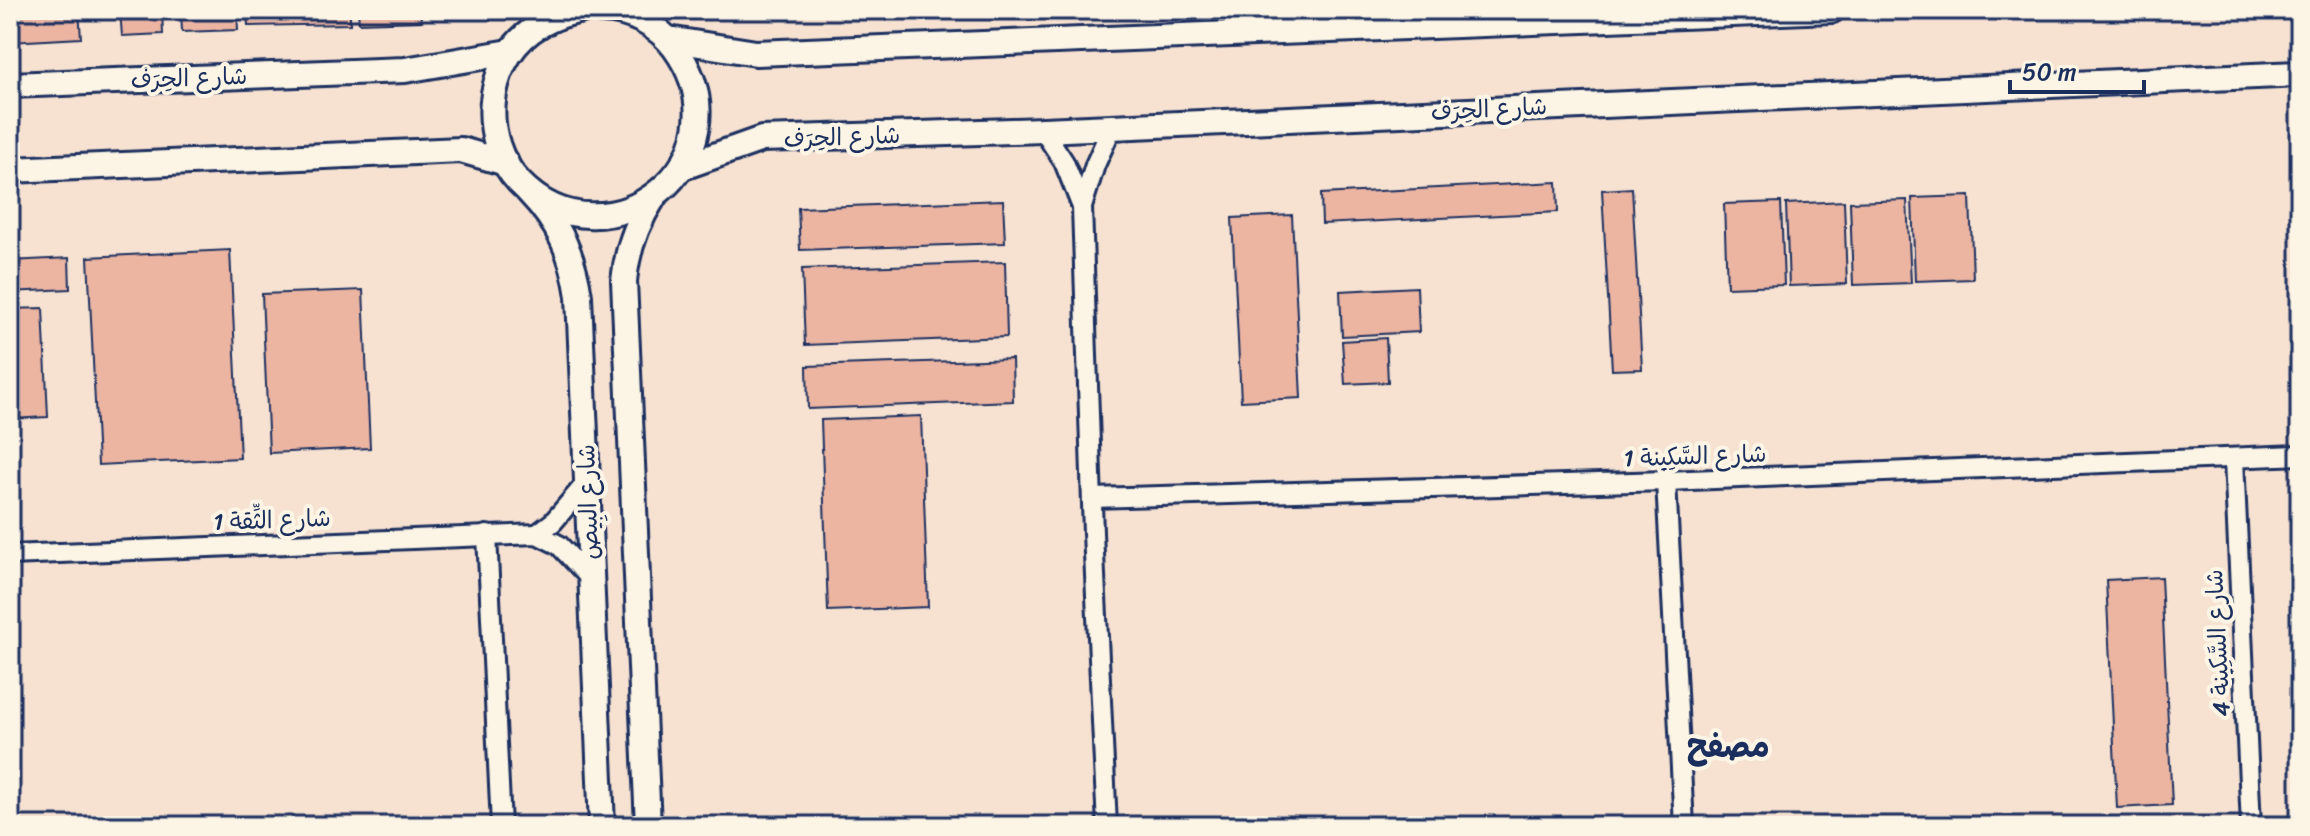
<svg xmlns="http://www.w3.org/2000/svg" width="2310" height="836" viewBox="0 0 2310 836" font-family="Sriracha,'Playpen Sans Arabic',sans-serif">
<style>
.built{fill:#f7e2d1}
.building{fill:#ecb5a2;stroke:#1b2f5e;stroke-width:2}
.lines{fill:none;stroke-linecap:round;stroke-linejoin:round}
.minor-casing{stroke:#1b2f5e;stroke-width:24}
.tertiary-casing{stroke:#1b2f5e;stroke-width:30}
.minor{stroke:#fcf5e5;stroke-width:18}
.tertiary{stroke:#fcf5e5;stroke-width:24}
.labels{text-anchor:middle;stroke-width:8;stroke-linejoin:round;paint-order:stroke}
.street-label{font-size:24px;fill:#1b2f5e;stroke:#fcf5e5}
.district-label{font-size:32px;font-weight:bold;fill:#1b2f5e;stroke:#fcf5e5}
</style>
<rect width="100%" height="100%" fill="#fcf5e5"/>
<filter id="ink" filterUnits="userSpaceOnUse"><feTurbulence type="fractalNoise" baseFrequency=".0125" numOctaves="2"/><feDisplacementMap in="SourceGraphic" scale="16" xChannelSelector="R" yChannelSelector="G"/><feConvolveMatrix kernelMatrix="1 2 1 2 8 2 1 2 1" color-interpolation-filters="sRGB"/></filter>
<g filter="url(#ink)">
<!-- built -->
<rect class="built" x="10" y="10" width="2290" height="816"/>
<!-- building -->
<g class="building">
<path d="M10,10H79L81,38L10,42Z"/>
<path d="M120,10H162L163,34L122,36Z"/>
<path d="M181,10H237L238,30L182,32Z"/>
<path d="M247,10H350V24L248,26Z"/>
<path d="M358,10H421V21L359,23Z"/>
<path d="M1557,182L1558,212L1322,224L1321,194Z"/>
<path d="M1632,188L1642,369L1612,370L1602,190Z"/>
<path d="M1970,196L1973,279L1915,281L1912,198Z"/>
<path d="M1003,200L1005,243L800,250L798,208Z"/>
<path d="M1907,200L1911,283L1853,285L1850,202Z"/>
<path d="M1844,201L1847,284L1789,286L1786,204Z"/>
<path d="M1781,202L1784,285L1727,287L1724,204Z"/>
<path d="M1292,215L1301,398L1241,401L1232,218Z"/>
<path d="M230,250L240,458L98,465L88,257Z"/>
<path d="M69,258L70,289L10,292V261Z"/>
<path d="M1005,262L1007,337L805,345L802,269Z"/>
<path d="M1417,287L1419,332L1342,336L1340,291Z"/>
<path d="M363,290L370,448L269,453L262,294Z"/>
<path d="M43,308L48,417L10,419V309Z"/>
<path d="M1386,338L1388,382L1345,384L1342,341Z"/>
<path d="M1012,359L1013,401L808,409L807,366Z"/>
<path d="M921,416L928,607L828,611L821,420Z"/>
<path d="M2161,577L2172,805L2117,808L2106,580Z"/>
<path d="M1029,822V826H920Z"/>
</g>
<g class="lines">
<!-- minor casing -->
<g class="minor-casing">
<g id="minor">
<path d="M1043,130L1064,162L1082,207"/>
<path d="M2234,459L2251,826"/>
<path d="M1666,481L1684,826"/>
<path d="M1092,498L1666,481L2300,455"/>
<path d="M537,534L553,522L587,482"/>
<path d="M487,535L501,826"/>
<path d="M10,555L537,534L559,545L591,579"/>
<path d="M1107,826L1093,533L1082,207L1095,165L1112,127"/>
</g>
</g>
<!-- tertiary casing -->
<g class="tertiary-casing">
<g id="tertiary">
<path d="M582,10C563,14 547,19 531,31C485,65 479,140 519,182C607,274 754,158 675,48C658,25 630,11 602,10"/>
<path d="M668,39L756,53L1832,10"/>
<path d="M10,85L405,70L510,52"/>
<path d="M683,167L762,139L1043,130L2300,74"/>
<path d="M10,170L461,150L506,163"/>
<path d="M529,192C558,222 573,254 579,296L602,826"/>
<path d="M648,826L624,281C627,250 636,224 653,198"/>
</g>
</g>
<!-- minor -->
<use href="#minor" class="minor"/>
<!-- tertiary -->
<use href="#tertiary" class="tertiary"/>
</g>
</g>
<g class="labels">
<!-- street labels -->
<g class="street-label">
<text transform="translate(189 78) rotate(-2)" y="8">شارع الحِرَف</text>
<text transform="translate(1489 109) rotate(-3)" y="8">شارع الحِرَف</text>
<text transform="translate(842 137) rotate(-2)" y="8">شارع الحِرَف</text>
<text transform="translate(1695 456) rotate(-2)" y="8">شارع السَّكِينة 1</text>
<text transform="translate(588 502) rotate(-92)" y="8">شارع البِيص</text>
<text transform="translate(272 520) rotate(-2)" y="8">شارع الثِّقة 1</text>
<text transform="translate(2218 643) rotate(-93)" y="8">شارع السَّكِينة 4</text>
</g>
<!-- district labels -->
<g class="district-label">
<text x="1728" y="757">مصفح</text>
</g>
</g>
<!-- margin -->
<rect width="2310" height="836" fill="none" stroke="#fcf5e5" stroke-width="40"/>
<rect x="20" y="20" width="2270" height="796" fill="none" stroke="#1b2f5e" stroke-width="3" filter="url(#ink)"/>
<!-- scale -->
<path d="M2010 80v12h134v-12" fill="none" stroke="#1b2f5e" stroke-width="4"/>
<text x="2022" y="80" font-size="24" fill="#1b2f5e" stroke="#fcf5e5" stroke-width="6" paint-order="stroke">50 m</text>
</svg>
